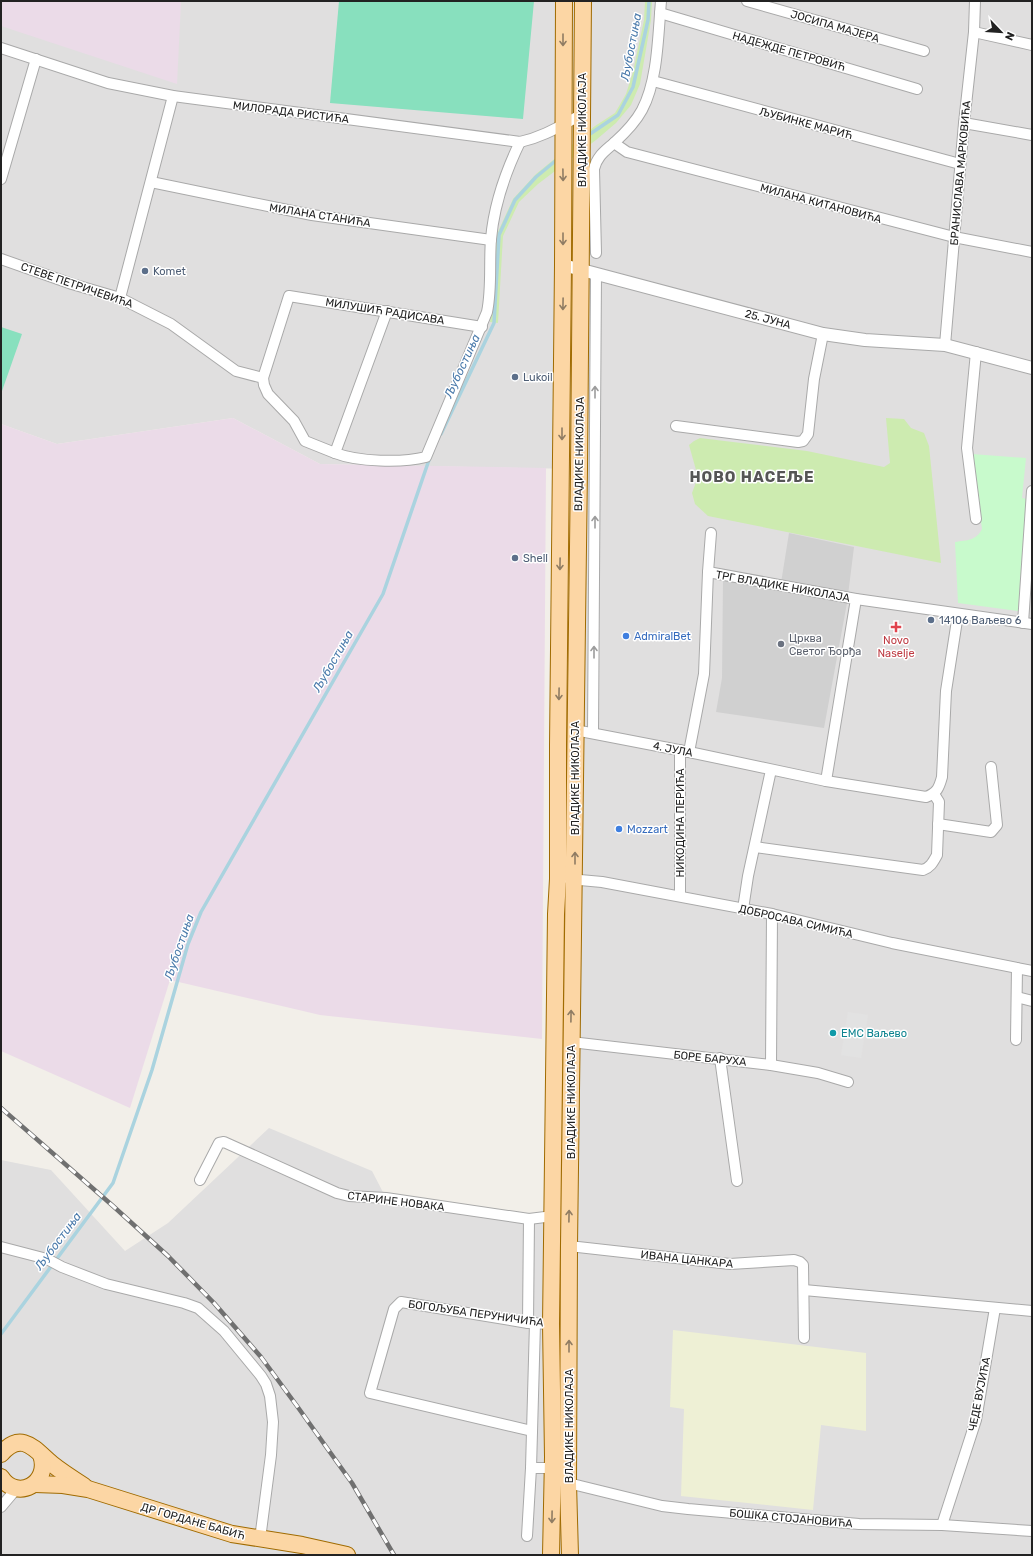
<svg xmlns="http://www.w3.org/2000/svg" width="1033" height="1556" viewBox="0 0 1033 1556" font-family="Rubik,sans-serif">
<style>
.residential{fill:#e0dfdf}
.industrial{fill:#ebdbe8}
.religious{fill:#d0d0d0}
.farmland{fill:#eef0d5}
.grass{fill:#cdebb0}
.park{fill:#c8facc}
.pitch{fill:#88e0be}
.parking{fill:#e2e2e2}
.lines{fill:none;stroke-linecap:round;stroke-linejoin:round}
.stream{stroke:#aad3df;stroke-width:3.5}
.minor-casing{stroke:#a9a9a9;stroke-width:12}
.tertiary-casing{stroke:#a9a9a9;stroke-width:14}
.primary-casing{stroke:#a06b00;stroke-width:18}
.minor{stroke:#fff;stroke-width:10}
.tertiary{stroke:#fff;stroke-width:12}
.primary{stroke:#fcd6a4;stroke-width:16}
.rail-casing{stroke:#707070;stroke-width:4.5}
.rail{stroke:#fff;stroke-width:3;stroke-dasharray:9;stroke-linecap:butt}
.oneway{stroke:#8f7c63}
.oneway2{stroke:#9c9c9c}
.service-dot{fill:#5c6f8a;stroke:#fff;stroke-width:1.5}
.health-dot{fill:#e0444e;stroke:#fff;stroke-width:1.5}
.shop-dot{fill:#3f7fe0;stroke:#fff;stroke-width:1.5}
.worship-dot{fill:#6b7280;stroke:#fff;stroke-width:1.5}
.culture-dot{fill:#0f9aa8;stroke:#fff;stroke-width:1.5}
.labels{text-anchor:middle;stroke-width:3;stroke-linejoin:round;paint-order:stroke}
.street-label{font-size:11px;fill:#222;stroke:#fff}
.service-label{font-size:11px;fill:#4e5e75;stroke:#fff;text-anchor:start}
.shop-label{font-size:11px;fill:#366cbe;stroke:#fff;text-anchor:start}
.worship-label{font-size:11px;fill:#5b616d;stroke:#fff;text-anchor:start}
.health-label{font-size:11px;fill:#be3a42;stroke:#fff}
.culture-label{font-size:11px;fill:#0d838f;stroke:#fff;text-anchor:start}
.water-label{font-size:12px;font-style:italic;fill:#4a7aab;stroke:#fff}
.district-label{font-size:15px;font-weight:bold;letter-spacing:1px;fill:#555;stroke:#fff}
</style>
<rect width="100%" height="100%" fill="#f2efe9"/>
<!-- residential -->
<path class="residential" d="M1,1H1032V1555H1V1160L51,1170L125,1251L168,1223L269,1128L372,1171L386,1198L529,1219L553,1216L568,1245L579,469L320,464L233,418L57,444L1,424Z"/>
<!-- industrial -->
<g class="industrial">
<path d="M1,1H181L177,84L1,26Z"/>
<path d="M233,418L320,464L546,468L542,1039L320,1015L170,980L130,1108L1,1051V424L57,444Z"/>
</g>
<!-- religious -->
<path class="religious" d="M789,533L854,547L847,603L824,728L716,712L722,678L723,580L780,589Z"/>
<!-- farmland -->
<path class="farmland" d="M673,1330L866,1353V1431L821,1425L813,1510L681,1496L684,1409L670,1407Z"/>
<!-- grass -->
<g class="grass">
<path d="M645,1H652L651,20L640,84L631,105L616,123L596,140L538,184L519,202L503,236L498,323L490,322L497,234L513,199L536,174L595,126L615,113L626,94L633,72L644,20Z"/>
<path d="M886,418L904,419L911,428L924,433L929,446L941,563L708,516L695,504L692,493L698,477L689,445L694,441L700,438L807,451L884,467L890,463Z"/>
</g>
<!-- park -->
<path class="park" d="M972,454L1026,458L1022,498L1027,499L1018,611L958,603L955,542C967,540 976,541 982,529Z"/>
<!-- pitch -->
<g class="pitch">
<path d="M339,1H534L523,119L330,103Z"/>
<path d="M1,327L22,334L2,391H1Z"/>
</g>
<!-- parking -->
<path class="parking" d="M848,1012L868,1015L861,1058L841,1055Z"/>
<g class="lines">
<!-- stream -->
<g class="stream">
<path d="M587,136L618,115L633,87L648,20L649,1"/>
<path d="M441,434L494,323L499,235L515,200L536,177L559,158"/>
<path d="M1,1334L113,1183L152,1070L188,944L201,912L383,594L430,457"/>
</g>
<!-- minor casing -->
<g class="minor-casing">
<g id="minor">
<path d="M747,1L924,51"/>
<path d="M660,13L917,89"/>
<path d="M974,32L1032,45"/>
<path d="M1,48L108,83L173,96L520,142C543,137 560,126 581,115"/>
<path d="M653,81L960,164"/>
<path d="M964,123L1032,135"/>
<path d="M614,143L627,152L954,237L1032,252"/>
<path d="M1,179L36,59"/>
<path d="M151,182L312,215L491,240"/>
<path d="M596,253L594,169C597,156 605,151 614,143C625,133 635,123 642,110C658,80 658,35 661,1"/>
<path d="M1,259L72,284L120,298L171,324L236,371L263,378L264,385L268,394L294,421L305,441L335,453"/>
<path d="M120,298L173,96"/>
<path d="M387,311L335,453C358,462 402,463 426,457L487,312C492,288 489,264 491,239C494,204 505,173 520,142"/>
<path d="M945,345L964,123L974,32L975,1"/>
<path d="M263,378L289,296L482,327"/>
<path d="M676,426L798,442L803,441L808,434L814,379L823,334"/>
<path d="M976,519L967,448L976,352"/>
<path d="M708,572L856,599L1032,624"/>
<path d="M1023,623L1032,491"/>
<path d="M575,730L689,752L826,781L926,797C937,793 939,788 942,777L946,691L958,614"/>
<path d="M593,733L596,274"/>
<path d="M680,750V896"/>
<path d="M689,752L704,674L708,572L711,533"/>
<path d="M826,781L856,599"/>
<path d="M938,824L991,832L997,825L991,767"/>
<path d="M755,847L923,870C931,867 933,862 937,855L939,802L934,794"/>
<path d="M569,879L602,882L772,914L892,943L1032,971"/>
<path d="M743,909L748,876L771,770"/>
<path d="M1017,997L1032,1001"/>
<path d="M1016,1040L1017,968"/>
<path d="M571,1042L771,1065L818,1073L848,1082"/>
<path d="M720,1058L737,1181"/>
<path d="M771,1065L772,914"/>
<path d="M200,1180L219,1143L224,1142L337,1193L349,1196L386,1198L529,1219L553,1216"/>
<path d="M569,1246L730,1264L794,1260L800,1262L803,1265L804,1338"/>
<path d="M1,1247L47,1259L62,1267L106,1284L184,1303L198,1308L224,1331L261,1376L266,1384L270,1396L273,1422L271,1455L260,1539"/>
<path d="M804,1290L1032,1311"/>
<path d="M528,1323L529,1219"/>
<path d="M532,1431L370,1393L394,1309L401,1302L528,1323L551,1324"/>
<path d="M531,1468H553"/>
<path d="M564,1482L662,1506L688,1509L859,1524L942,1525L1032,1531"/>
<path d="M1,1507L17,1488"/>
<path d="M942,1525L976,1420L995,1308"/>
<path d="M527,1536L531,1468L535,1323"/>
</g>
</g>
<!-- tertiary casing -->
<g class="tertiary-casing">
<path id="tertiary" d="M563,265L823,334L865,340L945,345L1032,368"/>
</g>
<!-- primary casing -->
<g class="primary-casing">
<g id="primary">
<path d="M1,1454C22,1429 36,1451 52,1464C62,1472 73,1479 84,1486"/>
<path d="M1,1477C17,1502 51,1483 41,1455"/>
<path d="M35,1484L63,1485L88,1489L232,1534L302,1545L347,1555"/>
<path d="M551,1555L553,1457L551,1324L556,914L558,879V745L563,265L564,1"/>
<path d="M570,1555L568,1483L569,1246L579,469L583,1"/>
</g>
</g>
<!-- minor -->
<use href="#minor" class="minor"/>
<!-- tertiary -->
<use href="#tertiary" class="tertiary"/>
<!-- primary -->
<use href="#primary" class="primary"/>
<!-- rail casing -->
<g class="rail-casing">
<path id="rail" d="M1,1108L113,1206L168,1256L214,1303L261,1357L297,1406L352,1483L394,1555"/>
</g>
<!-- rail -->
<use href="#rail" class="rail"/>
</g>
<!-- one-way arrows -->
<defs><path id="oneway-shaft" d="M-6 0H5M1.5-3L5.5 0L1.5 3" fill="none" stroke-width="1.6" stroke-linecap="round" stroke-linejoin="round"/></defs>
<g class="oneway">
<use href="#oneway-shaft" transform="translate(563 40) rotate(90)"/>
<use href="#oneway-shaft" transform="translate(563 175) rotate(89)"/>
<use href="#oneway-shaft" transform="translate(563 239) rotate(90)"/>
<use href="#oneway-shaft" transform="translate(563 304) rotate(91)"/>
<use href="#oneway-shaft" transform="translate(562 434) rotate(90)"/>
<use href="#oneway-shaft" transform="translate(560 564) rotate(91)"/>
<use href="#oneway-shaft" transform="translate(559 694) rotate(91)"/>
<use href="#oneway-shaft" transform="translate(575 858) rotate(-90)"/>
<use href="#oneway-shaft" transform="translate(571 1016) rotate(-89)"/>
<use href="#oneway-shaft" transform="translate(569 1216) rotate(-89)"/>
<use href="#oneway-shaft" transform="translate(569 1346) rotate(-90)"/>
<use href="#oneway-shaft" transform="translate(552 1517) rotate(91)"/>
</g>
<g class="oneway2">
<use href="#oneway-shaft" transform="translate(595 392) rotate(-90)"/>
<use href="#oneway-shaft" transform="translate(595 522) rotate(-90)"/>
<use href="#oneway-shaft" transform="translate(594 652) rotate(-90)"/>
</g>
<!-- markers -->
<g class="service-dot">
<circle cx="145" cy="271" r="4"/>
<circle cx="515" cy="377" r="4"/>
<circle cx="515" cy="558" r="4"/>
<circle cx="931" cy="620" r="4"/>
</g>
<path class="health-dot" d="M894 621h4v4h4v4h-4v4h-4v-4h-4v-4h4z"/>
<g class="shop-dot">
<circle cx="626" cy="636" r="4"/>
<circle cx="619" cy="829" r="4"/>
</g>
<circle class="worship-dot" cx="781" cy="644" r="4"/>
<circle class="culture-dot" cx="833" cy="1033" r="4"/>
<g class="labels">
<!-- street labels -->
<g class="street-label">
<text transform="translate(835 26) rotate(16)" y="4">ЈОСИПА МАЈЕРА</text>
<text transform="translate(789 51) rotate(16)" y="4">НАДЕЖДЕ ПЕТРОВИЋ</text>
<text transform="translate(291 112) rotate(7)" y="4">МИЛОРАДА РИСТИЋА</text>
<text transform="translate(806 123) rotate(15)" y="4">ЉУБИНКЕ МАРИЋ</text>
<text transform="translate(582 130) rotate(-90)" y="4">ВЛАДИКЕ НИКОЛАЈА</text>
<text transform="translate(960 173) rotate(-85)" y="4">БРАНИСЛАВА МАРКОВИЋА</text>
<text transform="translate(821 203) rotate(15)" y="4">МИЛАНА КИТАНОВИЋА</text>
<text transform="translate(320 215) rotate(9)" y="4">МИЛАНА СТАНИЋА</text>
<text transform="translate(77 285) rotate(19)" y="4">СТЕВЕ ПЕТРИЧЕВИЋА</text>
<text transform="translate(385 311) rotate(9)" y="4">МИЛУШИЋ РАДИСАВА</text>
<text transform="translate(768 319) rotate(15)" y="4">25. ЈУНА</text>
<text transform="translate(579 454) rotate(-89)" y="4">ВЛАДИКЕ НИКОЛАЈА</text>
<text transform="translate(783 586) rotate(10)" y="4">ТРГ ВЛАДИКЕ НИКОЛАЈА</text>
<text transform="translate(673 749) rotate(11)" y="4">4. ЈУЛА</text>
<text transform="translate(575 778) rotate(-90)" y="4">ВЛАДИКЕ НИКОЛАЈА</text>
<text transform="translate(680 823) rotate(-90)" y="4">НИКОДИНА ПЕРИЋА</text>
<text transform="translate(796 921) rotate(13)" y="4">ДОБРОСАВА СИМИЋА</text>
<text transform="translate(710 1058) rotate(6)" y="4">БОРЕ БАРУХА</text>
<text transform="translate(571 1102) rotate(-90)" y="4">ВЛАДИКЕ НИКОЛАЈА</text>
<text transform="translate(396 1201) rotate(7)" y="4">СТАРИНЕ НОВАКА</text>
<text transform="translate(687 1259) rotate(6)" y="4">ИВАНА ЦАНКАРА</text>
<text transform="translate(476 1313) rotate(8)" y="4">БОГОЉУБА ПЕРУНИЧИЋА</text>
<text transform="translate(979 1394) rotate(-79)" y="4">ЧЕДЕ ВУЈИЋА</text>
<text transform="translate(569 1426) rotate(-90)" y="4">ВЛАДИКЕ НИКОЛАЈА</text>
<text transform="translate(791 1518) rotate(5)" y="4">БОШКА СТОЈАНОВИЋА</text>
<text transform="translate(193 1521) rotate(16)" y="4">ДР ГОРДАНЕ БАБИЋ</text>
</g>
<!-- service labels -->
<g class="service-label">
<text x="153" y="275">Komet</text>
<text x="523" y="381">Lukoil</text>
<text x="523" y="562">Shell</text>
<text x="939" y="624">14106 Ваљево 6</text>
</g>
<!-- shop labels -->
<g class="shop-label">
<text x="634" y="640">AdmiralBet</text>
<text x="627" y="833">Mozzart</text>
</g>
<!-- worship labels -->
<g class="worship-label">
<text x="789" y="642">Црква<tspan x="789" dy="13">Светог Ђорђа</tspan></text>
</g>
<!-- health labels -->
<g class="health-label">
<text x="896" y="644">Novo<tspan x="896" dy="13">Naselje</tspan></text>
</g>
<!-- culture labels -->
<g class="culture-label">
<text x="841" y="1037">ЕМС Ваљево</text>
</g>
<!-- water labels -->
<g class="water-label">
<text transform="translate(631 47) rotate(-79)" y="4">Љубостиња</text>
<text transform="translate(462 366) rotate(-65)" y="4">Љубостиња</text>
<text transform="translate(333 661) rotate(-60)" y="4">Љубостиња</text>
<text transform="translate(179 947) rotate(-71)" y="4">Љубостиња</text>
<text transform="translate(58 1241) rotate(-53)" y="4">Љубостиња</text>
</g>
<!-- district labels -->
<g class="district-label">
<text x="752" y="482">НОВО НАСЕЉЕ</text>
</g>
</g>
<!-- border -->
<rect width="1033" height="1556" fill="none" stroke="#222222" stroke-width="4"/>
<!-- north arrow -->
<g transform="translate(1001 32) rotate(115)" stroke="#ffffff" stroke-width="3" paint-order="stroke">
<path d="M0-3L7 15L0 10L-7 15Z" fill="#222222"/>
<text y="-6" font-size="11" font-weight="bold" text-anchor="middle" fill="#222222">N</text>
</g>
</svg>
